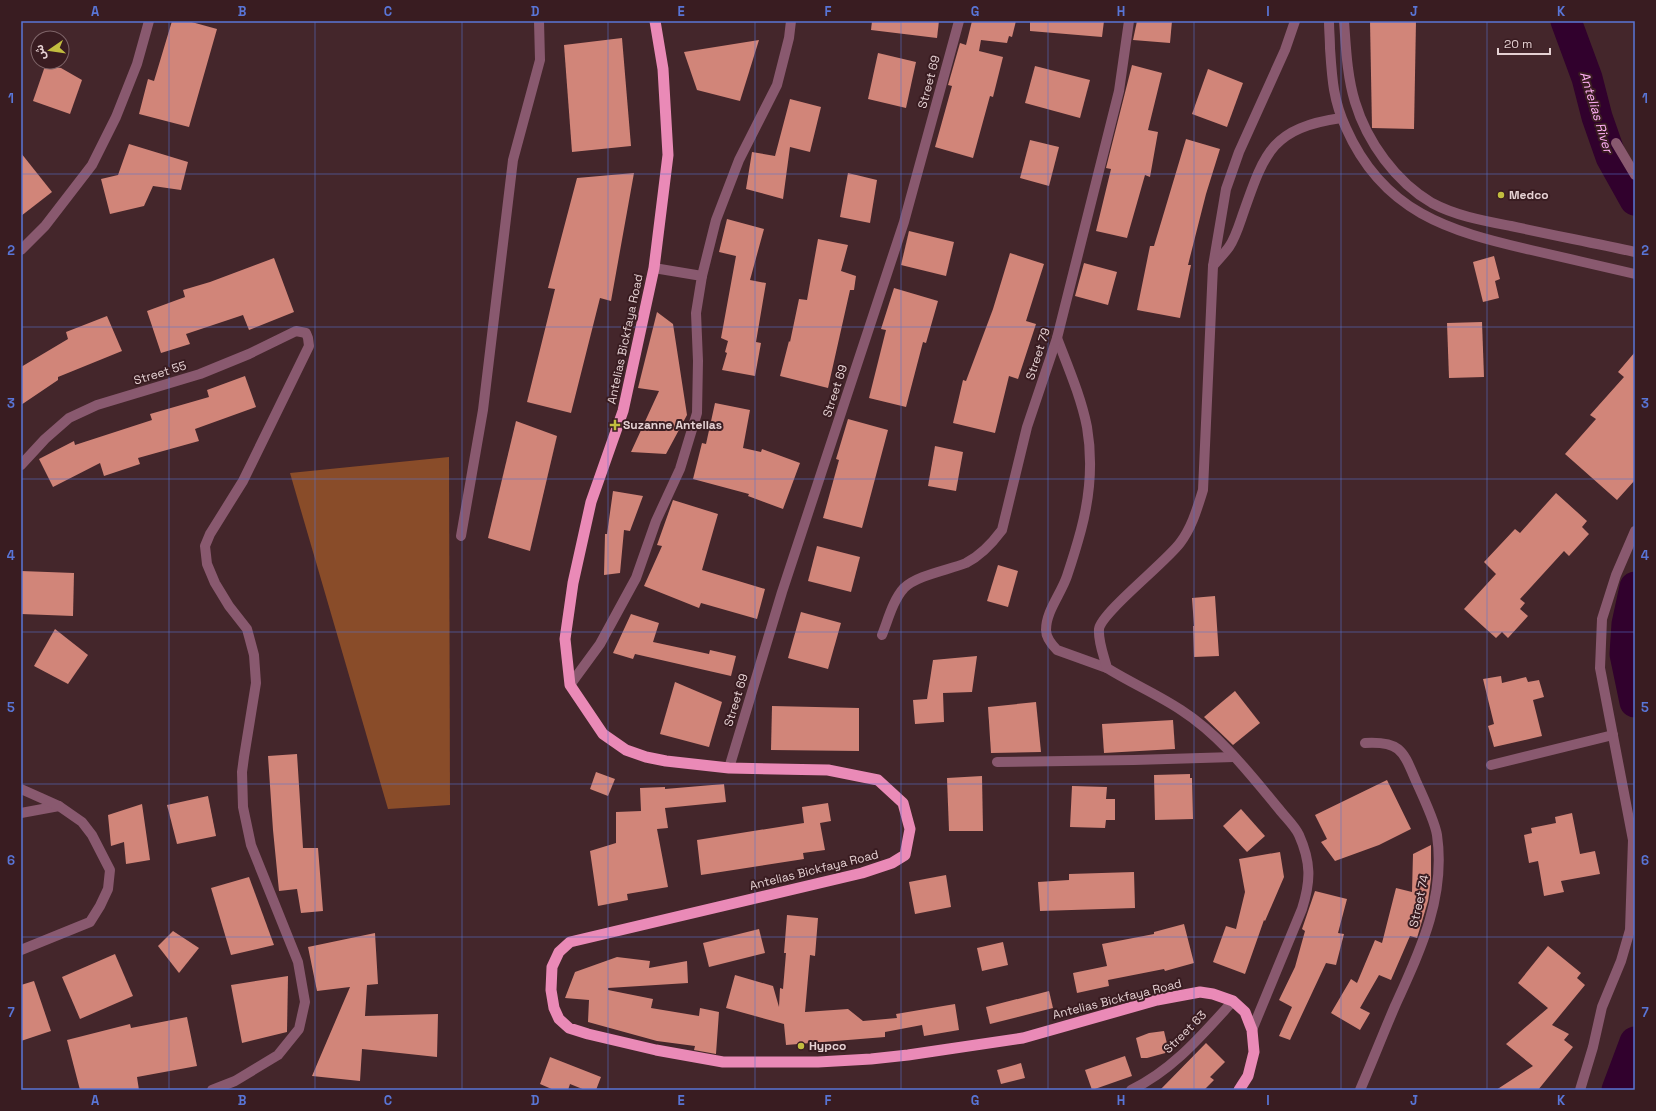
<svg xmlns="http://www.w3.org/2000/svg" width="1656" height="1111" viewBox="0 0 1656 1111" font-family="'Space Grotesk','Noto Sans Arabic',sans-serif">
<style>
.forest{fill:#894c29}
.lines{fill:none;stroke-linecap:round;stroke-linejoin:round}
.river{stroke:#31012d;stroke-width:31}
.building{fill:#d18579}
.minor{stroke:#89596f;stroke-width:10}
.tertiary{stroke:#89596f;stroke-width:10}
.trunk{stroke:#ea8ab7;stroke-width:11}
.grid{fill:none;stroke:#5975d6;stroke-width:1;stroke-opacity:0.55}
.poi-dot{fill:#c2bd3f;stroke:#391c21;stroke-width:1.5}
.labels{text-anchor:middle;stroke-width:4;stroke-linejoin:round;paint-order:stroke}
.street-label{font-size:12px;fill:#e5d1d3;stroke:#391c21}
.poi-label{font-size:12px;font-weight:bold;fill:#e5d1d3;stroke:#391c21;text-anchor:start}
.water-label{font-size:13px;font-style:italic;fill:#feaff3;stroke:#391c21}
.neatline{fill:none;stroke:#5975d6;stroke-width:1.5}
.grid-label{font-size:13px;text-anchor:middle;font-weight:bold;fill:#5975d6}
</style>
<rect width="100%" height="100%" fill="#44262b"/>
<!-- forest -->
<path class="forest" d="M449,457L450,805L388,809L290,473Z"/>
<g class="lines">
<!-- river -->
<g class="river">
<path d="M1566,21L1587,78L1597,117L1611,157L1635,200"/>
<path d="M1635,587L1627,624L1625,654L1635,702"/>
<path d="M1617,1090L1635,1042"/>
</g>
</g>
<!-- building -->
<g class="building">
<path d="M172,21H188L217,29L189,127L139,114L148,79L154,81Z"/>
<path d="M872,21H939L937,38L871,30Z"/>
<path d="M972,21H1016L1012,37L1009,36L1007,43L981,40L979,51L1003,57L993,97L990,96L973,158L935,147L952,86L948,85L960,43L966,45Z"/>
<path d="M1030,21H1104L1102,37L1030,31Z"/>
<path d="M1137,21H1172L1170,43L1133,40Z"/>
<path d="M1370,21H1416L1414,129L1372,128Z"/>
<path d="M622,38L631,146L572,152L564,45Z"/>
<path d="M759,40L740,101L697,90L684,52Z"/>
<path d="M878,53L916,62L906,108L868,99Z"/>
<path d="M1132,65L1162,73L1148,130L1158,132L1150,177L1145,175L1127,238L1096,231L1111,169L1106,168Z"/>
<path d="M45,66L61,68L82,80L70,114L33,101Z"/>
<path d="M1035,66L1090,80L1080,118L1025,103Z"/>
<path d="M1208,69L1243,83L1227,127L1192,114Z"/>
<path d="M790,99L821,107L810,152L790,147L783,199L746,189L752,152L775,156Z"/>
<path d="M1186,139L1220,149L1206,194L1188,265H1191L1180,318L1137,310L1150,246H1154Z"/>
<path d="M1030,140L1059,147L1049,186L1020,178Z"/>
<path d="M129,144L188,162L181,190L153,186L144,206L110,214L101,179L118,175Z"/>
<path d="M21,153L52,192L21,216Z"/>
<path d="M634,173L611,301L600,298L571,413L527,402L555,289L548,288L577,178Z"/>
<path d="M848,173L877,180L870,223L840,217Z"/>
<path d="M727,219L764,229L750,280L766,283L756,342L761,343L755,376L722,370L727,353L725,352L728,341L721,338L736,256L719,252Z"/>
<path d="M909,231L954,242L946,276L901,265Z"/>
<path d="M818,239L848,245L841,271L856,276L854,290H850L828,388L780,376L789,341L790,342L799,299L807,300Z"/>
<path d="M1010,253L1044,264L1026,321L1036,324L1018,379L1009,376L995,433L953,423L963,380L966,381L993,309Z"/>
<path d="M1494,256L1500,279L1495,281L1499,298L1483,302L1473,262Z"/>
<path d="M274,258L294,312L249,330L243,315L186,334L190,344L161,353L147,311L185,297L183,290L210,282Z"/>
<path d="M1084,263L1117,272L1108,305L1075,296Z"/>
<path d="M894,288L938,301L926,343L923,342L906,407L869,398L886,330L881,329Z"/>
<path d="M657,312L673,324L687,415L666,454L631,452L659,391L638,388Z"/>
<path d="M107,316L122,351L58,377V380L21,405V367L68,339L66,332Z"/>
<path d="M1482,322L1484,377L1449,378L1447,323Z"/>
<path d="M1635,352V480L1617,500L1565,454L1596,419L1590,415L1624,377L1618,372Z"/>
<path d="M245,376L256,407L195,429L199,441L138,458L140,464L104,476L100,463L53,487L39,459L74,441L75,445L152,420L150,414L209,397L207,390Z"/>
<path d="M715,403L750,410L743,448L761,452L762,449L800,463L783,509L748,496L749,494L693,479L702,443L706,444Z"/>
<path d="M848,419L888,430L862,528L823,518L839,460L836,459Z"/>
<path d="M516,421L557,436L530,551L488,538Z"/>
<path d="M935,446L963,452L956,491L928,486Z"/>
<path d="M613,491L643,496L630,531L624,530L620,573L604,575L605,534H607Z"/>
<path d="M1556,493L1587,521L1582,527L1589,534L1569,556L1564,551L1520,599L1525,603L1520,609L1528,616L1508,638L1502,632L1496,638L1464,609L1496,574L1484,562L1515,529L1520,533Z"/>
<path d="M673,500L718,514L702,570L765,589L757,619L701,603L699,608L644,586L662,546L657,545Z"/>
<path d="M817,546L860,557L851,592L808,581Z"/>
<path d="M998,565L1018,571L1008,607L987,601Z"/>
<path d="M21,571L74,573L73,616L21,614Z"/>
<path d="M1215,596L1219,656L1194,657L1193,626H1194L1192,598Z"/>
<path d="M801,612L841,623L828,669L788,658Z"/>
<path d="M631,614L659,623L653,642L709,654L710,650L736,656L731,676L635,654L633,659L613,653Z"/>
<path d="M55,629L88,655L68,684L34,666Z"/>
<path d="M977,656L972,692L943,693L944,722L915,724L913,700L927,699L933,660Z"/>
<path d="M1501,676L1502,683L1526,677L1528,682L1539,680L1544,697L1533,700L1542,736L1494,747L1488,726L1494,724L1483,679Z"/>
<path d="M675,682L722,702L709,747L660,734Z"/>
<path d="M1235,691L1260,723L1233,745L1204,717Z"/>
<path d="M1036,702L1041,752L991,753L988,707Z"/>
<path d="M772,706L859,708V751L771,750Z"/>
<path d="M1173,720L1175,749L1104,753L1102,724Z"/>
<path d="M297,754L303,848H318L323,911L301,913L297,889L279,891L273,830L268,756Z"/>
<path d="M596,772L615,779L608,796L590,789Z"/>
<path d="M1190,774V778H1192L1193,819L1155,820L1154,775Z"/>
<path d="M982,776L983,831H949L947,778Z"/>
<path d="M1387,780L1411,829L1379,845L1335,861L1321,842L1327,839L1315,815Z"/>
<path d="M724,784L726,802L665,808L668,828L657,829L668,887L627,894L628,900L598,906L590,851L616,843V812L641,811L640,788L665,787V789Z"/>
<path d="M1072,786L1107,787L1106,799H1115V820H1106L1105,828L1070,827Z"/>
<path d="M208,796L216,836L177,844L167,805Z"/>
<path d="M828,803L831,821L820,823L825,850L803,853L804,859L701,875L697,840L804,823L802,807Z"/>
<path d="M142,804L150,860L126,864L124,842L111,846L108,815Z"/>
<path d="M1241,809L1265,836L1247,852L1223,826Z"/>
<path d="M1572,813L1580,854L1595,851L1600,874L1561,881L1564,892L1544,896L1538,861L1529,863L1524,835L1532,833L1531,828L1556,823L1555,817Z"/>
<path d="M1431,845V879L1428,901L1417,938L1410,936L1391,980L1379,975L1360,1008L1370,1013L1360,1030L1331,1013L1351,979L1357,983L1375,940L1382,943L1396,888L1412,892L1413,854Z"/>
<path d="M1280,852L1284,877L1265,921L1264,920L1245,974L1213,962L1226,926L1236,929L1245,892L1239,859Z"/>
<path d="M1134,872L1135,908L1040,911L1038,882L1069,880V874Z"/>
<path d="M946,875L951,907L915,914L909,882Z"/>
<path d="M249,877L274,945L231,955L211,888Z"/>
<path d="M1315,891L1347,899L1338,933L1344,934L1336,965L1326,963L1290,1040L1279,1036L1292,1007L1279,1000L1295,967L1305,931L1302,929Z"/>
<path d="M787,915L818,918L815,956L810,955L805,1012L848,1009L863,1021L897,1018L896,1014L955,1004L959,1030L924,1036L922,1025L885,1032V1037L786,1045L784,1024L726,1008L735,975L773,986L779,1007L780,988L783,989L786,953H784Z"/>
<path d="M1184,924L1194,963L1165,971L1164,969L1108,980L1109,986L1077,993L1073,973L1107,966L1102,944L1154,934V932Z"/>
<path d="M759,929L765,953L709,967L703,943Z"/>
<path d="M173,931L199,948L179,973L158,946Z"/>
<path d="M375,933L378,984L367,985L365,1016L438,1014L437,1057L362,1049L360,1081L312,1076L350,987L317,991L308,947Z"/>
<path d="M1003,942L1008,965L982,971L977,948Z"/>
<path d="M1548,946L1581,973L1577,978L1585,985L1552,1025L1569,1034L1564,1040L1573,1047L1538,1090H1496L1533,1066L1506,1044L1548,1008L1518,983Z"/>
<path d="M115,954L133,996L80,1019L62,977Z"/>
<path d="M617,957L650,961L649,968L687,961L688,983L608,988V990L653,999L651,1008L699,1016L700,1008L719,1012L716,1054L694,1050L695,1046L657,1041L588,1022L589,1000L565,998L575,972Z"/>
<path d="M288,976L287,1032L242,1043L231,985Z"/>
<path d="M34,981L51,1031L21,1041V985Z"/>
<path d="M1049,991L1053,1008L990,1024L986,1007Z"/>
<path d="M187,1017L197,1066L137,1077L139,1090H80L67,1040L130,1024L131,1028Z"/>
<path d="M1164,1031L1169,1052L1147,1058H1141L1136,1038L1149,1033Z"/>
<path d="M1206,1043L1225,1062L1210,1077L1214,1080L1204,1090H1160Z"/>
<path d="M1125,1056L1132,1076L1092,1090L1085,1070Z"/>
<path d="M550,1057L601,1077L596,1090H585L570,1084L568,1090H554L540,1084Z"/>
<path d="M1021,1063L1025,1078L1001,1084L997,1070Z"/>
</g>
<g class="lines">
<!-- minor -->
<g class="minor">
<path d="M1616,143L1635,175"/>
<path d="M21,250L45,226L92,165L116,117L137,64L149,21"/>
<path d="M702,276L716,220L739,160L777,85L789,38L791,21"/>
<path d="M1057,338C1068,367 1081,397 1087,427C1093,462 1090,496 1081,530C1077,545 1072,561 1067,576C1061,594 1046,611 1046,630C1046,638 1052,645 1057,650L1107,668"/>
<path d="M21,465L45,439L69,418L97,405L200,374L249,354L296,331L306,333L308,338L309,346L243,481L210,534L205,546L207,564L215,583L229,606L247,629L254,655L256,683L244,757L242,772L243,807L251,845L298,962L305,1002L299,1029L278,1055L235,1081L212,1090"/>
<path d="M461,536L483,410L513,160L540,60L539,21"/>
<path d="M882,635C888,620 893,600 904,588C917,575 949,570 966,563C980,556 993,542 1002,530L1027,427L1057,338L1119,91L1129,21"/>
<path d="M570,685L600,644L636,578L656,521L680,469L697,413L698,361L696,313L702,276L654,268"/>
<path d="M997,762L1134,760L1234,757"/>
<path d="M1491,765L1613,735"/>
<path d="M21,813L59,806"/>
<path d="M1131,1090C1173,1070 1202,1035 1233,1001"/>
<path d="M1360,1090C1372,1062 1383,1034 1395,1006C1420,951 1446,897 1437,835C1435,822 1422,794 1416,781C1403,751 1401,741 1365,743"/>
<path d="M1580,1090L1593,1047L1602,1007L1621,961L1630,930L1633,840L1600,668L1602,619L1616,575L1635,531"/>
</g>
<!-- tertiary -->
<g class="tertiary">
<path d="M1329,21C1329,30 1330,39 1330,48C1332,78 1333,100 1346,128C1383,212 1448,231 1531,250C1566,258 1600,266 1635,274"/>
<path d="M1344,21C1346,48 1347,76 1355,102C1367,142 1396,182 1432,203C1456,216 1485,221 1511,226C1552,235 1594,243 1635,252"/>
<path d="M1213,266C1218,260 1224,254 1229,247C1236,237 1240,222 1244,211C1265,151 1273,128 1341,118"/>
<path d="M729,768L782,592L904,222L959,21"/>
<path d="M21,789L59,806L82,822L92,835L110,870L108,889L100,906L90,922L21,950"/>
<path d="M1252,1030L1302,909C1311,881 1311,862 1299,835C1295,826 1285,817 1279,809C1250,774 1220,735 1181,710C1157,694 1131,683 1107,668C1104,656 1098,642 1099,629C1101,613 1166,562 1180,543C1192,527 1197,509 1203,490L1213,266L1226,189L1239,152L1285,50L1295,21"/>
</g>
<!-- trunk -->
<path class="trunk" d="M655,21L663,69L668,155L654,268L623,411L591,502L573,583L565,639L570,685L603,734L626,750L646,757L666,761L729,768L828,770L878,780L903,803L910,829L905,855L892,863L862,873L570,942L559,952L552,967L551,990L554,1008L559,1019L569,1028L588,1034L656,1050L723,1062H818L871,1059L908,1055L1023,1038L1157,1000L1200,992L1213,994L1233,1001L1245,1012L1252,1030L1254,1052L1248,1076L1239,1090"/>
</g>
<!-- grid -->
<path class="grid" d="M169,21V1090M315,21V1090M462,21V1090M608,21V1090M755,21V1090M901,21V1090M1048,21V1090M1194,21V1090M1341,21V1090M1487,21V1090M21,174H1635M21,327H1635M21,479H1635M21,632H1635M21,784H1635M21,937H1635"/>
<!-- markers -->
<g class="poi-dot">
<circle cx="1501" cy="195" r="4"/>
<path d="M613 419h4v4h4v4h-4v4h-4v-4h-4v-4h4z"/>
<circle cx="801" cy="1046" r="4"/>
</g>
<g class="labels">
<!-- street labels -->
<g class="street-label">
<text transform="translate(929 82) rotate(-75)" y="4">Street 69</text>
<text transform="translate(625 339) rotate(-78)" y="4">Antelias Bickfaya Road</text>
<text transform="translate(1038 354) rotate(-72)" y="4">Street 79</text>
<text transform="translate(160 373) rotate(-17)" y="4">Street 55</text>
<text transform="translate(835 391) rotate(-72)" y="4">Street 69</text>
<text transform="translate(736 700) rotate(-73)" y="4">Street 69</text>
<text transform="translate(814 870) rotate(-14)" y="4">Antelias Bickfaya Road</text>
<text transform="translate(1419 901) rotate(-78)" y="4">Street 74</text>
<text transform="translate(1117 999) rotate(-14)" y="4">Antelias Bickfaya Road</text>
<text transform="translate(1185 1032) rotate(-45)" y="4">Street 63</text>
</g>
<!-- poi labels -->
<g class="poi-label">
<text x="1509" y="199">Medco</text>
<text x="623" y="429">Suzanne Antelias</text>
<text x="809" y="1050">Hypco</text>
</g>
<!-- water labels -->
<g class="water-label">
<text transform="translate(1597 112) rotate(73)" y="5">Antelias River</text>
</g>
</g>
<!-- border -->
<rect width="1656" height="1111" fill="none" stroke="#391c21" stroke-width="44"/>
<!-- north arrow -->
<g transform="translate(50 50) rotate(257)"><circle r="19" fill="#391c21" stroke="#7e6468"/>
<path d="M0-3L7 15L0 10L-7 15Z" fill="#c2bd3f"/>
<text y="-6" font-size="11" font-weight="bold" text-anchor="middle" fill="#e5d1d3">ش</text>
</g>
<!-- scale -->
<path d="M1498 48v6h52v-6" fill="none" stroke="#e5d1d3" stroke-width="2"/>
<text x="1504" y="48" font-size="12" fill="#e5d1d3" stroke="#391c21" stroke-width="3" paint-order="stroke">20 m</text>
<rect x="22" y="22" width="1612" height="1067" class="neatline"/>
<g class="grid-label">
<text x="95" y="16">A</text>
<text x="242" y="16">B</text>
<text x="388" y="16">C</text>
<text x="535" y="16">D</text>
<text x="681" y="16">E</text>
<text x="828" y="16">F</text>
<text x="975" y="16">G</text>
<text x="1121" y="16">H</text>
<text x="1268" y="16">I</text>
<text x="1414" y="16">J</text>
<text x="1561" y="16">K</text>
<text x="11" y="103">1</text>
<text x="1645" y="103">1</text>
<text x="11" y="255">2</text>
<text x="1645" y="255">2</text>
<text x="11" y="408">3</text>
<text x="1645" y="408">3</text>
<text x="11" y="560">4</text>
<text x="1645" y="560">4</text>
<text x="11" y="712">5</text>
<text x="1645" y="712">5</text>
<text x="11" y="865">6</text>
<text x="1645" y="865">6</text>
<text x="11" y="1017">7</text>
<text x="1645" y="1017">7</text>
<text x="95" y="1105">A</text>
<text x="242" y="1105">B</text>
<text x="388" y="1105">C</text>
<text x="535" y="1105">D</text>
<text x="681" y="1105">E</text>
<text x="828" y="1105">F</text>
<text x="975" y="1105">G</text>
<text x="1121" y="1105">H</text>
<text x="1268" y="1105">I</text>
<text x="1414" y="1105">J</text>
<text x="1561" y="1105">K</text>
</g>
</svg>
